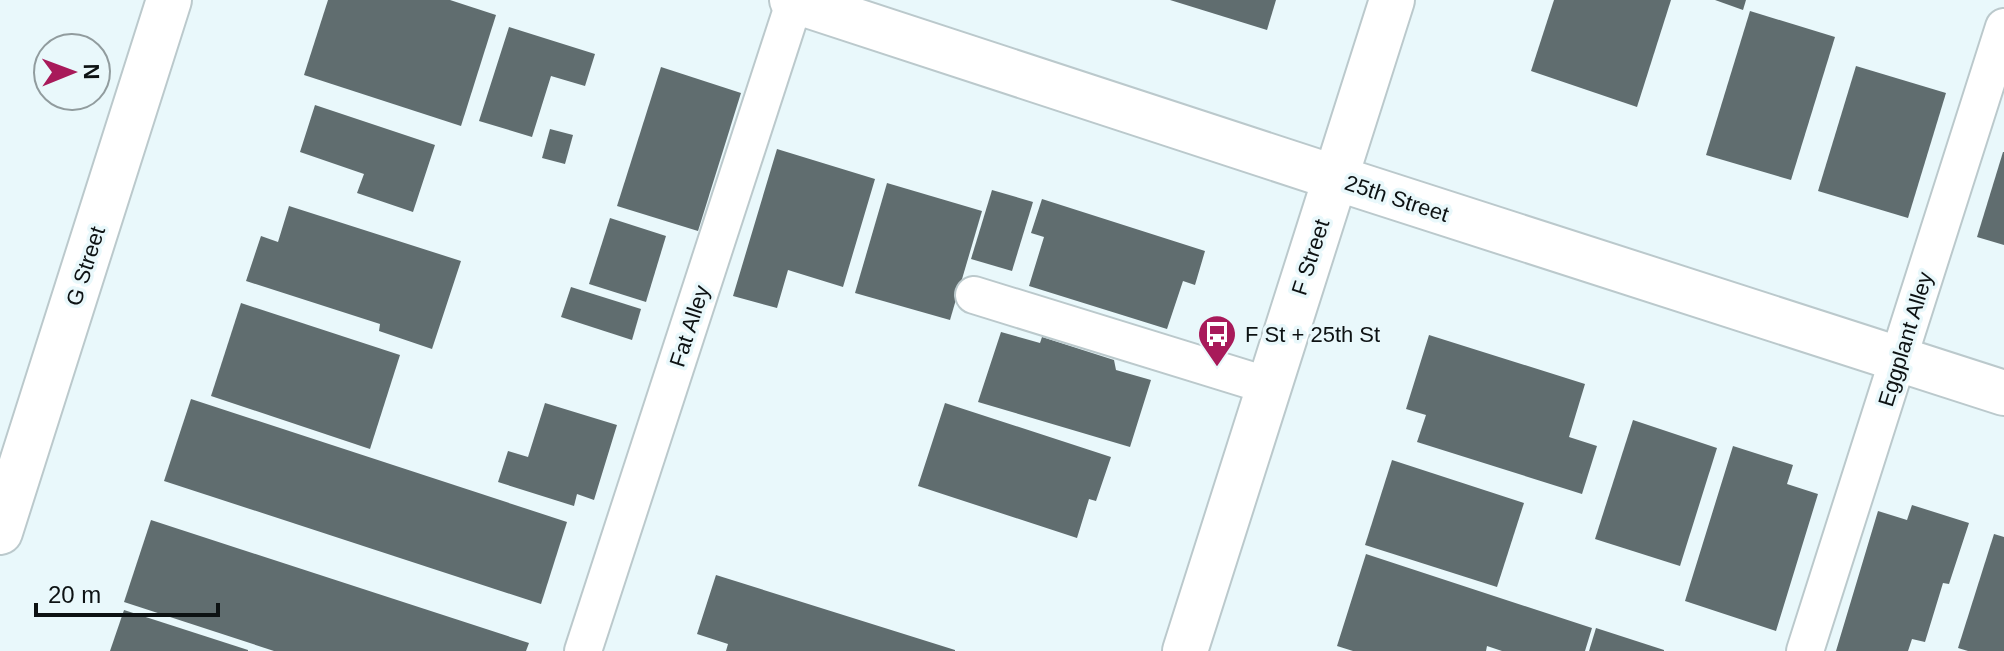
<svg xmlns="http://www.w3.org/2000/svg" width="2004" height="651" viewBox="0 0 2004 651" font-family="Arial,sans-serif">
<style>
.building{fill:#606d6f}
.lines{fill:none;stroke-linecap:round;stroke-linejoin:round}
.service-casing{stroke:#bbc9cc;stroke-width:40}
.minor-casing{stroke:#bbc9cc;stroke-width:48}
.service{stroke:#fff;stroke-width:36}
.minor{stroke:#fff;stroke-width:44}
.labels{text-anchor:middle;stroke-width:7;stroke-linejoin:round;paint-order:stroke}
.street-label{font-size:22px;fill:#0d1213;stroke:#e9f8fb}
.poi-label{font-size:22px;fill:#0d1213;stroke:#e9f8fb;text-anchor:start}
</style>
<rect width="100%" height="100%" fill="#e9f8fb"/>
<!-- building -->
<g class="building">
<path d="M328,0H450L496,15L461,126L304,75Z"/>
<path d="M1170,0H1276L1267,30Z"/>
<path d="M1554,0H1671L1637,107L1531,71Z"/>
<path d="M1715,0H1746L1743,10Z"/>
<path d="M1750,11L1835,37L1791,180L1706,155Z"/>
<path d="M509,27L595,54L585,86L551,76L532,137L479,121Z"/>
<path d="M1856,66L1946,93L1908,218L1818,191Z"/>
<path d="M661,67L741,93L698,231L617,206Z"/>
<path d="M315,105L435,145L413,212L357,193L364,174L300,152Z"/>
<path d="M550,129L573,135L565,164L542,158Z"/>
<path d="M777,149L875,179L843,287L788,270L777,308L733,296Z"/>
<path d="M2003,152H2004V245L1977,237Z"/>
<path d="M887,183L982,211L950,320L855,293Z"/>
<path d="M992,190L1033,202L1012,271L971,259Z"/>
<path d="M1042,199L1205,251L1195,285L1183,281L1167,329L1029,286L1044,237L1031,233Z"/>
<path d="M289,206L461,261L432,349L379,331L380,324L246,281L261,236L278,242Z"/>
<path d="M610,218L666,236L646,302L589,284Z"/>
<path d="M571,287L641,309L632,340L561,317Z"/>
<path d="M241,303L400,355L370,449L211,396Z"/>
<path d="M1001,332L1040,343L1042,337L1114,360L1116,370L1151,380L1130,447L978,402Z"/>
<path d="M1429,335L1585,384L1569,437L1597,446L1582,494L1417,442L1426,415L1406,409Z"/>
<path d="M191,399L567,522L541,604L164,481Z"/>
<path d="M545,403L617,425L594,500L577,494L574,506L498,482L508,451L528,457Z"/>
<path d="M945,403L1111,457L1096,501L1089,499L1077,538L918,486Z"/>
<path d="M1633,420L1717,448L1680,566L1595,539Z"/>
<path d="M1733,446L1793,465L1787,484L1818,494L1776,631L1685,601Z"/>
<path d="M1392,460L1524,503L1497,587L1365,545Z"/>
<path d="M1912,505L1969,523L1949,584L1943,583L1925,642L1912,639L1908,651H1836L1878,511L1907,520Z"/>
<path d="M151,520L529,643L526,651H274L124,602Z"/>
<path d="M1994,534L2004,537V651H1968L1958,648Z"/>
<path d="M1366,554L1592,628L1585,651H1502L1487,646L1486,651H1353L1337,646Z"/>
<path d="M716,575L955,650V651H726L728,644L697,634Z"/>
<path d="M124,610L248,650V651H110Z"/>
<path d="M1596,628L1664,650V651H1589Z"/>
</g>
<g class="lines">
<!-- service casing -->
<g class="service-casing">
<g id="service">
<path d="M974,295L1269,386"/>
<path d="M583,651L795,0"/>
<path d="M1805,651L2004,27"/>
</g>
</g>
<!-- minor casing -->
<g class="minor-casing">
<g id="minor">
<path d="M792,0L1336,178L2004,393"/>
<path d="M0,532L169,0"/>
<path d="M1185,651L1392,0"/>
</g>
</g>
<!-- service -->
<use href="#service" class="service"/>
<!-- minor -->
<use href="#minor" class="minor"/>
</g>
<!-- icons -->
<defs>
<g id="bus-pin" transform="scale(2)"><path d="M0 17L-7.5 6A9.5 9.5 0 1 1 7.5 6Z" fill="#a81a5a" stroke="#e9f8fb"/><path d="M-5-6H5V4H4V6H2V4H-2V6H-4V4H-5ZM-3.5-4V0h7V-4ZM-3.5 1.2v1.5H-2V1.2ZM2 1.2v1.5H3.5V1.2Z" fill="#fff"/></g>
</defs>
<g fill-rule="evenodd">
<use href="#bus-pin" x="1217" y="334"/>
</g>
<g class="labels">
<!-- street labels -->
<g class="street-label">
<text transform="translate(1397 198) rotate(18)" y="8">25th Street</text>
<text transform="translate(1310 257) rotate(-72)" y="8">F Street</text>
<text transform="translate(85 266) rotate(-72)" y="8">G Street</text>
<text transform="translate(689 326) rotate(-72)" y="8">Fat Alley</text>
<text transform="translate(1905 339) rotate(-73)" y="8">Eggplant Alley</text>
</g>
<!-- poi labels -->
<g class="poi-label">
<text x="1245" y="342">F St + 25th St</text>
</g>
</g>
<!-- north arrow -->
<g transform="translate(72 72) rotate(89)"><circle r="38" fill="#e9f8fb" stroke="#919c9e" stroke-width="2"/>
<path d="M0-6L14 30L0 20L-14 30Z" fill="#a81a5a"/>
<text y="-12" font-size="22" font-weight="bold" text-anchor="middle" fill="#0d1213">N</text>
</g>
<!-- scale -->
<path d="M36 603v12h182v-12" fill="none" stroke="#0d1213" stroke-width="4"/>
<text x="48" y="603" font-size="24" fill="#0d1213" stroke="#e9f8fb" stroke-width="6" paint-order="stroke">20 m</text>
</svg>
